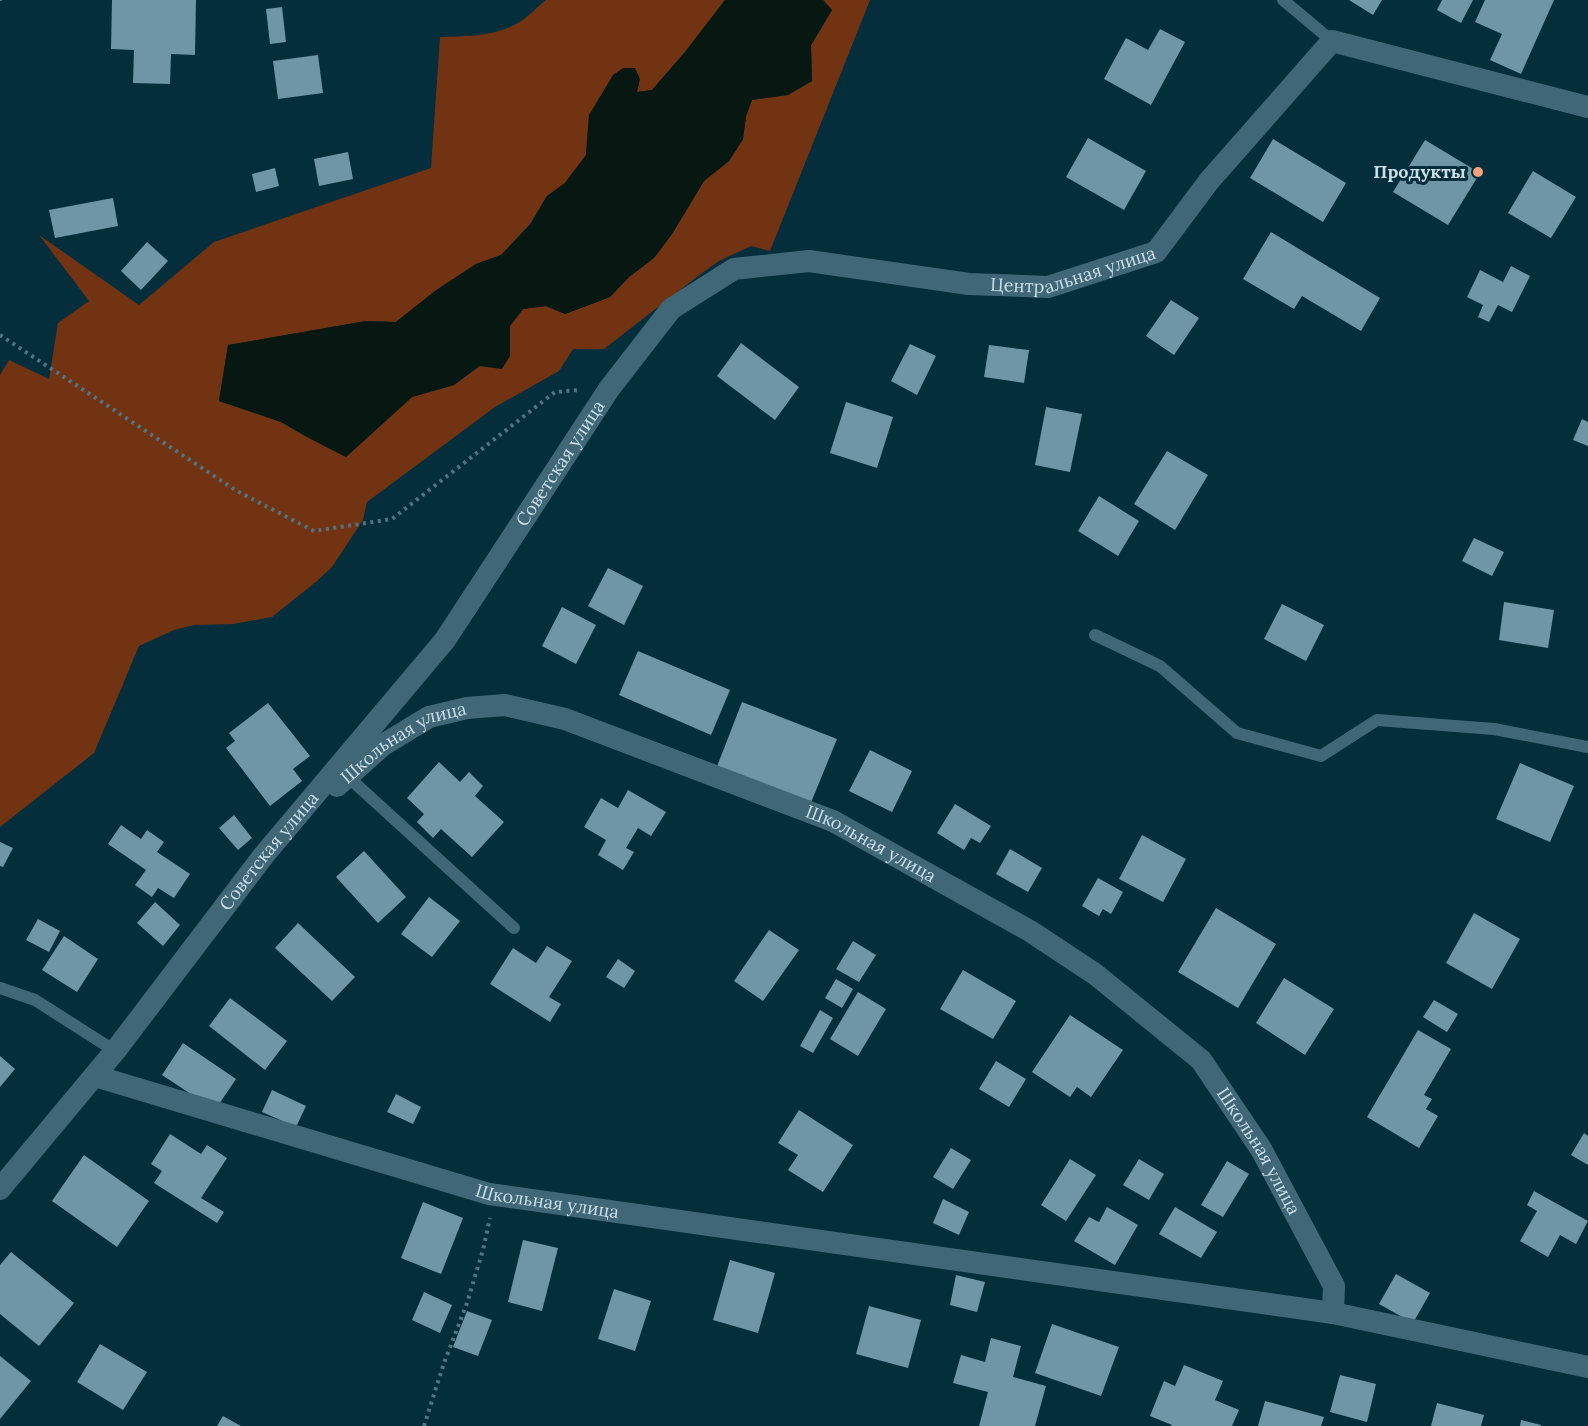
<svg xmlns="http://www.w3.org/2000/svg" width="1588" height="1426" viewBox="0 0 1588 1426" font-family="Lora,serif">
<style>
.green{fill:#713312}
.water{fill:#071812}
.building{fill:#6e96a7}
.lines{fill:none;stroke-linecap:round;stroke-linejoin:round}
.path{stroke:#527480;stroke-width:4;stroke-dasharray:3 4.5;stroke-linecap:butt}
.lane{stroke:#406777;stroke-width:12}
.street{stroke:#406777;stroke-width:22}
.poi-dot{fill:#f1a17c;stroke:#042e3c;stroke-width:2}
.labels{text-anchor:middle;stroke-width:6;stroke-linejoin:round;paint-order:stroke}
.poi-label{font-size:18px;font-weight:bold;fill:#cadee7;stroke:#042e3c;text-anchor:end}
.street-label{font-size:18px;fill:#cadee7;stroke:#042e3c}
</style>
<rect width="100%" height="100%" fill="#042e3c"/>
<!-- green -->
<path class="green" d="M546,0H725L685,52L652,90L637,92L589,115L586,155L565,183L547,196L530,224L501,255L476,264L435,291L396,322L366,321L228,345L219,401L281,422L307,437L346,457L412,397L454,385L480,366L510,356V326L523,309L546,306L565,314L610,297L629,277L654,258L672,234L704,181L729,161L743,139L746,116L752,100L788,95L812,81L811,45L832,10L823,0H870L770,251L751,246L719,261L698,276L604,349H573L559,371L495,407L367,502L363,520L332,567L317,581L272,617L233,624L194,625L174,630L139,646L94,753L0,827V375L9,360L49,379L58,323L89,301L39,235L139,305L214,242L431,168L440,37C466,36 492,37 516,24C526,19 536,8 546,0Z"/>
<!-- water -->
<path class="water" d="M725,0H823L832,10L811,45L812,81L788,95L752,100L746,116L743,139L729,161L704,181L672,234L654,258L629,277L610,297L565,314L546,306L523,309L510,326V356L502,369L479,366L454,385L412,397L346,457L307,437L281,422L219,401L228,345L366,321L396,322L435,291L476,264L501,255L530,225L547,196L565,183L586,155L589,115L613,75L623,68H635L640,79L637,92L652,90L685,52Z"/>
<!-- building -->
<g class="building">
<path d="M112,0H196L195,55L171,54L170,84L133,83L134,50L111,49Z"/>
<path d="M1349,0H1382L1373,15Z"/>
<path d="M1442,0H1473L1461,23L1437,10Z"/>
<path d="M1485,0H1554L1521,74L1490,60L1502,34L1475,22Z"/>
<path d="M282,7L286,42L270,44L266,9Z"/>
<path d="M1160,29L1185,42L1151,105L1104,79L1126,38L1148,50Z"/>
<path d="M318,55L323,93L278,99L273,61Z"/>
<path d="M1088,138L1146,171L1124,210L1066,177Z"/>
<path d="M1273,139L1346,183L1323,222L1250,178Z"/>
<path d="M1425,140L1480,173L1448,225L1393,192Z"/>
<path d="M348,152L353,179L319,186L314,159Z"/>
<path d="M275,168L279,186L256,192L252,174Z"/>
<path d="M1533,171L1576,197L1551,238L1508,213Z"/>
<path d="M113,198L118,226L55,238L49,210Z"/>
<path d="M1271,232L1380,298L1361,331L1302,296L1294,309L1243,279Z"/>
<path d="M147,242L168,261L141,290L121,271Z"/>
<path d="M1511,266L1530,276L1512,312L1498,305L1489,322L1478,317L1483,305L1467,297L1480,270L1503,282Z"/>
<path d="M1171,300L1199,318L1174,355L1146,336Z"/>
<path d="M741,343L799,387L775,420L717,376Z"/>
<path d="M910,344L936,356L917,395L891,381Z"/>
<path d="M989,345L1029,350L1024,383L984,377Z"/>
<path d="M846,402L893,417L877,468L830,453Z"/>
<path d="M1046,407L1082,414L1070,472L1035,465Z"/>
<path d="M1582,419L1588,422V446L1573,440Z"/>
<path d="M1167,451L1208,475L1175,530L1134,504Z"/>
<path d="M1099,496L1139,521L1118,556L1078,531Z"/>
<path d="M1474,538L1504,552L1492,576L1462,561Z"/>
<path d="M608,568L643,586L624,625L588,606Z"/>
<path d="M1504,602L1554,610L1548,648L1499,640Z"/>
<path d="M1282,604L1324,625L1306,661L1264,639Z"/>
<path d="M562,607L596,625L576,664L542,646Z"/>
<path d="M638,651L730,690L711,735L619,695Z"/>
<path d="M742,702L837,739L810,805L716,769Z"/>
<path d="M268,703L310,756L293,769L302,781L270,806L226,748L235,741L229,733Z"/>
<path d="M870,750L912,771L892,812L849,791Z"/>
<path d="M439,762L460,782L469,772L483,786L475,796L504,822L472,857L441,829L433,838L417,822L424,814L407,798Z"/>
<path d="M1520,763L1574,786L1550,842L1496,819Z"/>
<path d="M628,790L666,812L651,836L638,828L626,848L634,852L623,870L598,855L606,840L584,827L601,798L618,808Z"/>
<path d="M955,804L991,826L980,843L971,838L964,850L937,833Z"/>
<path d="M234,815L252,838L238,850L219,828Z"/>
<path d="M121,825L141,839L147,830L164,842L157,852L190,874L174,898L158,888L152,897L135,885L146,870L108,844Z"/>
<path d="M1142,835L1186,859L1163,902L1119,879Z"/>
<path d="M0,842L13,848L3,867L0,866Z"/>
<path d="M1010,849L1042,868L1028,892L996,874Z"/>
<path d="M364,851L406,897L378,923L336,877Z"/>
<path d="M1098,878L1123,892L1111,914L1103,909L1099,916L1082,906Z"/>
<path d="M429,897L460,921L432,957L401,934Z"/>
<path d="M155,902L180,925L163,946L137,923Z"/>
<path d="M1216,908L1276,944L1238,1008L1178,972Z"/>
<path d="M1474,913L1520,939L1492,989L1446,963Z"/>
<path d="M38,919L60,931L49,952L26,940Z"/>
<path d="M298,923L355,977L332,1001L275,948Z"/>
<path d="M769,930L799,950L763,1001L734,981Z"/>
<path d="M64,936L98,959L77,992L42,970Z"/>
<path d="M853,941L876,955L859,982L836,969Z"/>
<path d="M547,946L572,961L549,997L561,1004L550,1022L490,984L513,948L536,963Z"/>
<path d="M618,959L635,971L624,988L606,977Z"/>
<path d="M963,970L1016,1001L993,1039L940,1009Z"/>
<path d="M1284,978L1334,1009L1305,1055L1256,1023Z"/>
<path d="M836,979L853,989L842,1008L825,998Z"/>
<path d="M858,992L886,1009L858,1056L830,1039Z"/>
<path d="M230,998L287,1041L265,1070L209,1026Z"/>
<path d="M1434,1000L1458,1014L1447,1032L1423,1017Z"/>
<path d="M820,1010L833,1018L813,1053L800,1046Z"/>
<path d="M1070,1015L1123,1050L1091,1097L1077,1087L1070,1097L1032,1072Z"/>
<path d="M1418,1030L1451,1049L1424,1095L1432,1099L1426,1109L1438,1116L1419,1148L1367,1117Z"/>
<path d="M183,1043L236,1079L215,1110L162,1075Z"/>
<path d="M0,1056L15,1069L0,1087Z"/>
<path d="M996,1061L1026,1079L1009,1107L979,1089Z"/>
<path d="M272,1090L306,1106L296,1127L262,1112Z"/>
<path d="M396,1094L421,1107L413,1124L387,1112Z"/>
<path d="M799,1110L853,1145L823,1192L788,1170L798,1155L778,1143Z"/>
<path d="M1584,1133L1588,1136V1165L1571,1155Z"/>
<path d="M170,1134L201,1154L207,1145L227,1158L201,1198L224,1212L217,1223L154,1183L162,1171L151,1164Z"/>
<path d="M951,1148L971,1160L953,1189L933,1177Z"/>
<path d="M84,1155L149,1201L117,1247L52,1201Z"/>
<path d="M1070,1159L1096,1175L1066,1221L1041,1205Z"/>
<path d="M1139,1159L1164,1174L1149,1200L1123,1185Z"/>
<path d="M1227,1161L1249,1174L1223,1217L1201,1205Z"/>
<path d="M1534,1191L1588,1221L1576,1244L1560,1235L1548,1257L1520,1241L1537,1211L1527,1205Z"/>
<path d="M943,1199L969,1212L959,1235L933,1223Z"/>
<path d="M423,1202L463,1218L441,1274L401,1258Z"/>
<path d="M1107,1207L1138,1225L1115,1265L1074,1241L1089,1217L1099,1222Z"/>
<path d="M1175,1207L1217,1232L1201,1258L1159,1234Z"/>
<path d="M523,1240L558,1248L542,1311L508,1302Z"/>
<path d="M11,1252L74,1303L39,1346L0,1314V1265Z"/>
<path d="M730,1260L775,1273L758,1333L713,1320Z"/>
<path d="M1396,1274L1430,1293L1413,1323L1379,1304Z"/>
<path d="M956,1275L985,1282L977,1312L950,1305Z"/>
<path d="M614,1289L651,1301L635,1351L598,1339Z"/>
<path d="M424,1292L452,1305L440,1333L412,1320Z"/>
<path d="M869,1306L921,1320L908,1368L856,1354Z"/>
<path d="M467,1311L492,1320L478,1356L453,1347Z"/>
<path d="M1052,1324L1119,1347L1101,1396L1035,1373Z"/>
<path d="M991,1338L1021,1346L1013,1377L1046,1386L1035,1426H979L988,1392L953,1383L961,1355L985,1362Z"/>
<path d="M100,1344L147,1372L123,1410L77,1382Z"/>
<path d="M0,1356L31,1381L0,1419Z"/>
<path d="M1184,1365L1223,1381L1215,1400L1239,1410L1232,1426H1171L1172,1425L1150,1416L1164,1381L1175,1386Z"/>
<path d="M1340,1375L1376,1384L1367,1422L1330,1412Z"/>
<path d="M1265,1401L1324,1417L1321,1426H1258Z"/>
<path d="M1437,1403L1484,1415L1481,1426H1431Z"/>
<path d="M223,1416L241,1426H217Z"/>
<path d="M1521,1420L1541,1425V1426H1520Z"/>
</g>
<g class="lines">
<!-- path -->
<g class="path">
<path d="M0,1V0"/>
<path d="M0,335L237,491L314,531L392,519L555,392L579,390"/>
<path d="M424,1426L444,1363L467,1303L483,1250L490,1218"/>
</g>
<!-- lane -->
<g class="lane">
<path d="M1283,0L1332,41"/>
<path d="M1095,635L1160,666L1237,733L1321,756L1377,720L1494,729L1588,747"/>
<path d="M347,776L514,928"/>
<path d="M0,988L35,1000L115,1051"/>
</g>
<!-- street -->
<g class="street">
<path id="s1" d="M337,786L383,745L429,717L467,708L505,705L565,719L833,821L1030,931L1095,974L1201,1060L1261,1149L1334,1286L1333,1313"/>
<path id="s2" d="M95,1076L489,1194L1333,1313L1588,1367"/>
<path id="s3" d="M0,1189L115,1051L264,855L445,640L609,389L671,309L734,269L809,261L969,284L1048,287L1156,252L1209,181L1332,41L1588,107"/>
</g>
</g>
<!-- markers -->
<circle class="poi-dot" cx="1478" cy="172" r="6"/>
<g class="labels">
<!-- poi labels -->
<g class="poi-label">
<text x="1466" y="178">Продукты</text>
</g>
<!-- street labels -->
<g class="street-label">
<text dy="6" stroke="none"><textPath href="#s3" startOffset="1526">Центральная улица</textPath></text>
<text dy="6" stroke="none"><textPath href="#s3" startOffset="918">Советская улица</textPath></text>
<text dy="6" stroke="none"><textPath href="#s1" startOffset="81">Школьная улица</textPath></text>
<text dy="6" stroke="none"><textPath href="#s1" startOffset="585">Школьная улица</textPath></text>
<text dy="6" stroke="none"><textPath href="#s3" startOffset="432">Советская улица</textPath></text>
<text dy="6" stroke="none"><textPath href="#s1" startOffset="1089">Школьная улица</textPath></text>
<text dy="6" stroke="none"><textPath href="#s2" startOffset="470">Школьная улица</textPath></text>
</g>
</g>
</svg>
